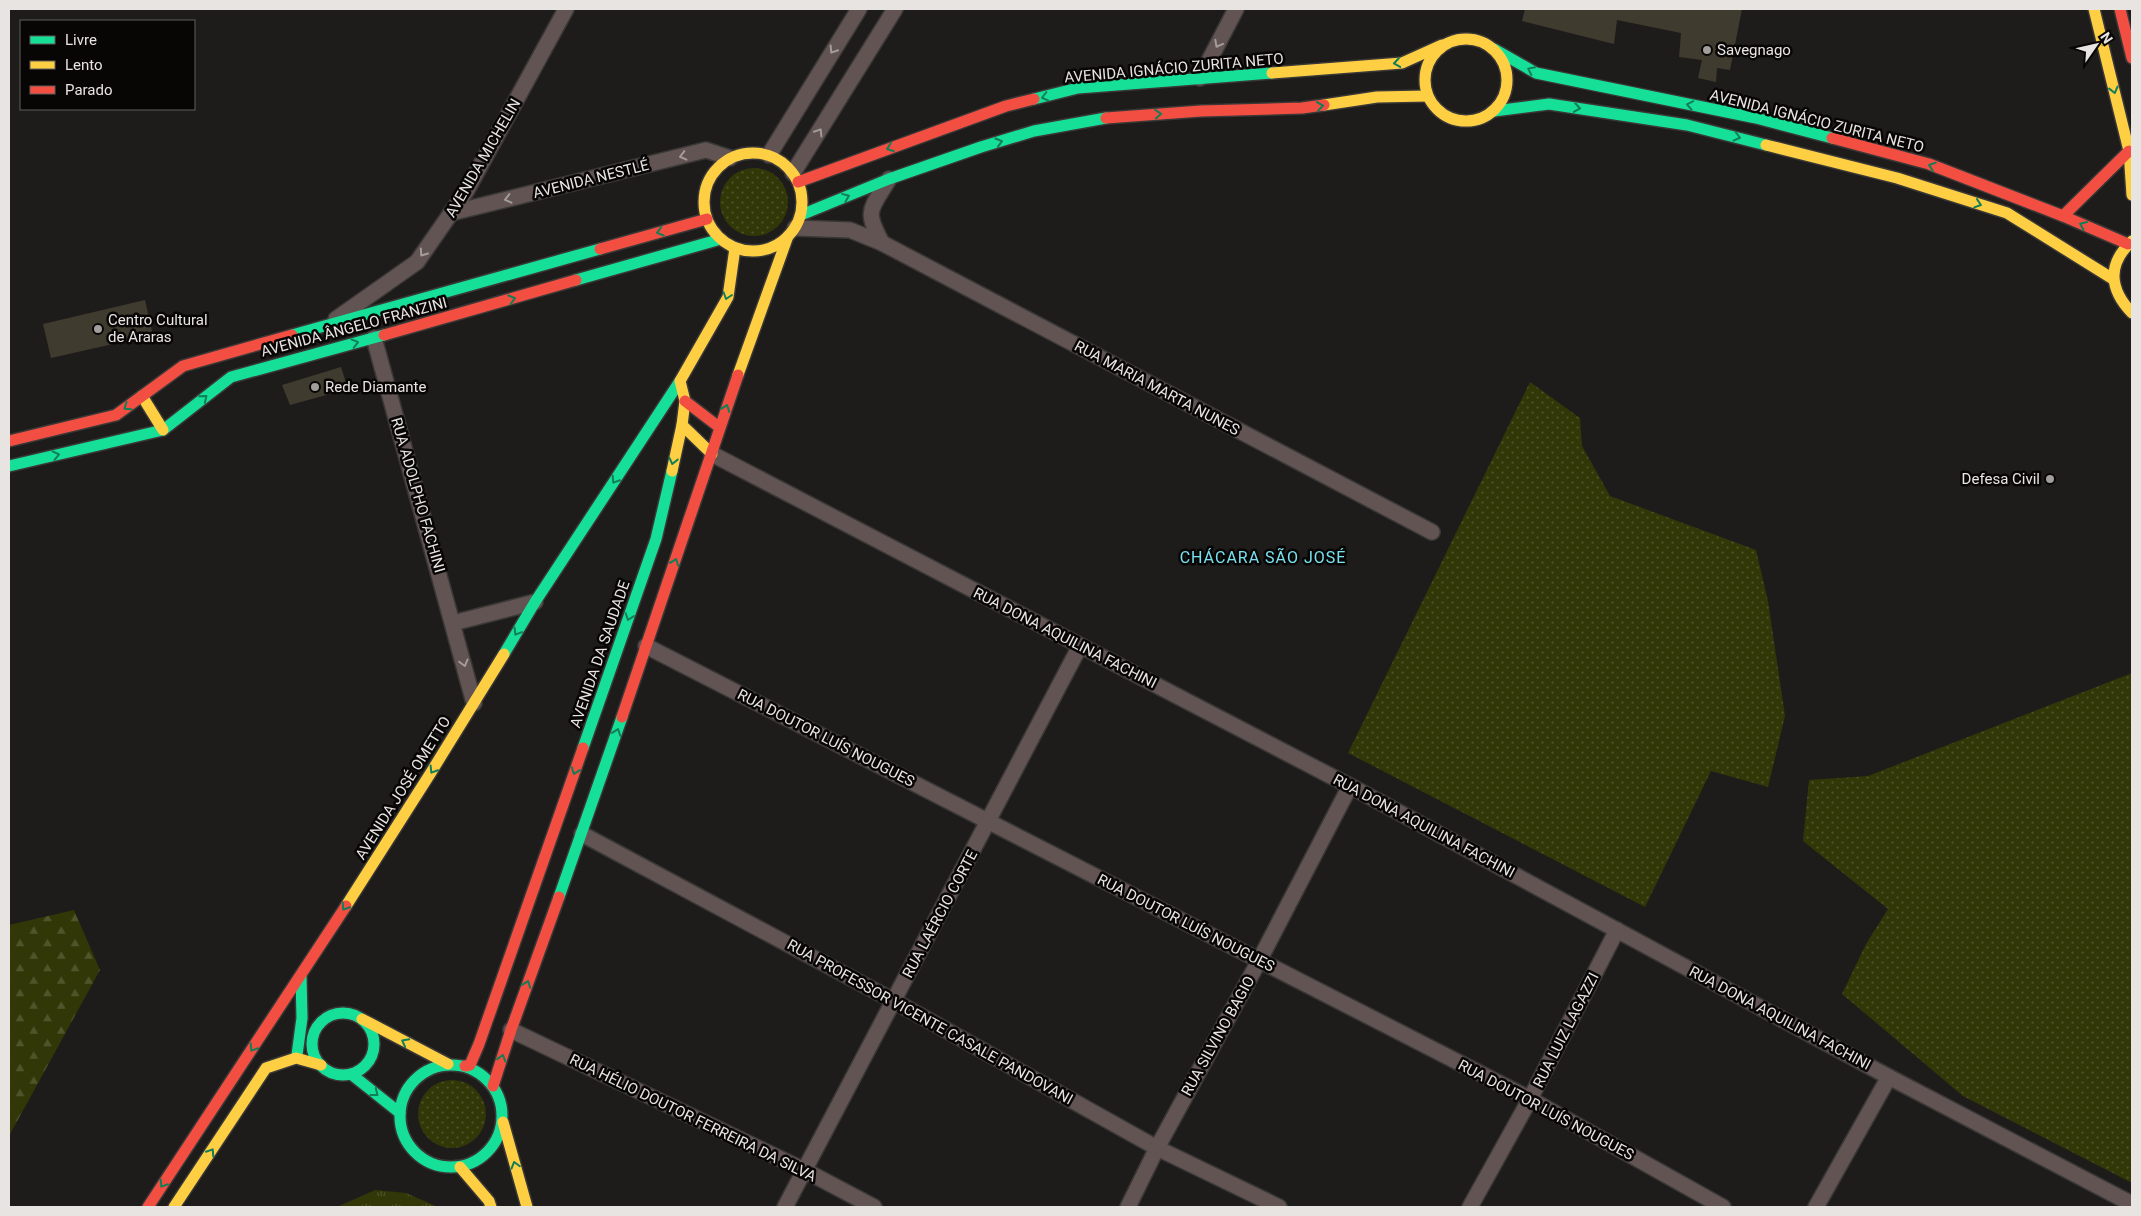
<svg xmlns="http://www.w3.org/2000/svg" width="2141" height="1216" viewBox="0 0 2141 1216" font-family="Roboto,sans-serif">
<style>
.grass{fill:url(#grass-dots)}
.forest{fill:url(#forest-firs)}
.park{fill:url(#park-tufts)}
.building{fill:#403b2f}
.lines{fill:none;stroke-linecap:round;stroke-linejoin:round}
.street-casing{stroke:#393837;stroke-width:18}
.fast-casing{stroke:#393837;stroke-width:14}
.slow-casing{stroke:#393837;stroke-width:14}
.jam-casing{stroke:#393837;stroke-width:14}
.street{stroke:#615453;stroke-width:15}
.fast{stroke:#16e098;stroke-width:11}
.slow{stroke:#ffcf43;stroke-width:11}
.jam{stroke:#f24e42;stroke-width:11}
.oneway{stroke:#a49c9a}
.oneway2{stroke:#107e56}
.poi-dot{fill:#a19e9c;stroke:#080605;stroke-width:2}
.labels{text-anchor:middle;stroke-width:5;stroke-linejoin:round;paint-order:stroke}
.poi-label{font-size:15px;fill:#e7e4e2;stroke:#080605;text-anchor:start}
.street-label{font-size:15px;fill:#e7e4e2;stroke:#080605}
.neighbourhood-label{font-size:16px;letter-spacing:1px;fill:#78e1f1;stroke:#080605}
</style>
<defs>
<pattern id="grass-dots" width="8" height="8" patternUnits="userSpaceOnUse" patternTransform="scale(1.25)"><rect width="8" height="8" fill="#323707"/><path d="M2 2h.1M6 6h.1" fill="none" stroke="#50542b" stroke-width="1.8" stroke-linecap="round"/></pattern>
<pattern id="forest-firs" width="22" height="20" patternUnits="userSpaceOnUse" patternTransform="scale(1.25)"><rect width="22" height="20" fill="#323707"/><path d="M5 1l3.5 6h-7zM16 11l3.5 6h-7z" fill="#50542b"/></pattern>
<pattern id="park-tufts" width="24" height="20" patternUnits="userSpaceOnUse" patternTransform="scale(1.25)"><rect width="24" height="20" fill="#323707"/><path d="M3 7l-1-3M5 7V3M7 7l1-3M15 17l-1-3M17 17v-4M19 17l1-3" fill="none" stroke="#50542b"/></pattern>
</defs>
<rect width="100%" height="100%" fill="#1e1c1a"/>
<!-- grass -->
<g class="grass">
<circle cx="754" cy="202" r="34"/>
<path d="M1530,382L1580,418L1582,446L1610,496L1756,550L1768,601L1785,716L1768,787L1711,771L1645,907L1348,753Z"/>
<path d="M2132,673V1183L1963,1096L1842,994L1866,944L1888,909L1803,841L1809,780L1868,776Z"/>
<circle cx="452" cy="1114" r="34"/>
</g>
<!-- forest -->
<path class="forest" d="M74,910L100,970L9,1136V925Z"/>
<!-- park -->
<path class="park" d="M375,1190L406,1193L438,1207H337Z"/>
<!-- building -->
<g class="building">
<path d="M1525,9H1742L1730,70L1717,68L1716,82L1698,78L1702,60L1679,57L1681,33L1617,20L1614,44L1522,21Z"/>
<path d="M145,300L153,335L51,358L43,324Z"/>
<path d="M341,367L348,389L290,405L282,385Z"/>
</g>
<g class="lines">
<!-- street casing -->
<g class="street-casing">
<g id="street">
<path d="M1200,78L1236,9"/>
<path d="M769,155L859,9"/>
<path d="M793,173L895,9"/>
<path d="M451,213L706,150L730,158"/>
<path d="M795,228L850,230L882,243L1432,532"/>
<path d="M882,243C864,209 870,211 889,179"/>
<path d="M336,319L417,262L467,190L566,9"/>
<path d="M374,338L474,703"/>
<path d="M712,454L1350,786L1889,1077L2132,1204"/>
<path d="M453,623L535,602"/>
<path d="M646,646L1530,1099L1723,1207"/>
<path d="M582,834L894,1001L1157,1148L1279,1207"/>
<path d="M511,1030L804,1170L874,1207"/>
<path d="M785,1207L1080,646"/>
<path d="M1128,1207L1157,1148L1259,961L1350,786"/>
<path d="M1470,1207L1530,1099L1617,930"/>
<path d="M1816,1207L1889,1077"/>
</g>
</g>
<!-- fast casing -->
<g class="fast-casing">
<g id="fast">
<path d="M1494,49L1536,73L1756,118L1832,138"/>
<path d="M1034,99L1078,88L1272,73"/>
<path d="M1494,111L1549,104L1687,125L1766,145"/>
<path d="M801,215L889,179L981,147L1034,131L1106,118"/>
<path d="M576,280L721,239"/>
<path d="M292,335L600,249"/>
<path d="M9,466L163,430L231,377L384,335"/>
<path d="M504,654L535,602L680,381"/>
<path d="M583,748L656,539L672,471"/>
<path d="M559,897L622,717"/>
<circle cx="343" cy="1044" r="31"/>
<path d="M297,1055L302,1018L301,976"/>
<circle cx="451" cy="1116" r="51"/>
<path d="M351,1074L400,1113"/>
</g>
</g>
<!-- slow casing -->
<g class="slow-casing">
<g id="slow">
<path d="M2094,9L2129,151L2132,195"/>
<circle cx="1466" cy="80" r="41"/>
<path d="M1272,73L1402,63L1442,45"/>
<path d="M1324,105L1377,97L1428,96"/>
<path d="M1766,145L1897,178L2007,213L2113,279"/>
<circle cx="753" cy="202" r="49"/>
<path d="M2132,241C2107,264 2109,289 2132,313"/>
<path d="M738,375L788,236"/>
<path d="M142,396L163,430"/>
<path d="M682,425L712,454"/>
<path d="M672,471L682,425L685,401L680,381L728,297L735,248"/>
<path d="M346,906L430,774L504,654"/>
<path d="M362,1019L448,1064"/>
<path d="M503,1122L527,1207"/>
<path d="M460,1167L489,1201L491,1207"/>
<path d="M174,1207L266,1068L296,1058L321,1065"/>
</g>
</g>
<!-- jam casing -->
<g class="jam-casing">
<g id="jam">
<path d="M2120,9L2132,58"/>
<path d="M1106,118L1201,111L1302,108L1324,105"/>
<path d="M1832,138L1929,164L2063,216L2128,244"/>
<path d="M798,182L1006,106L1034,99"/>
<path d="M2063,216L2129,151"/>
<path d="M600,249L707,219"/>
<path d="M384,335L576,280"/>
<path d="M685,401L719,427"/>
<path d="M9,441L116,415L183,366L292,335"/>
<path d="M622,717L738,375"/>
<path d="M465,1066L470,1065L479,1044L583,748"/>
<path d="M493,1086L511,1030L559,897"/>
<path d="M148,1207L346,906"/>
</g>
</g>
<!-- street -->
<use href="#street" class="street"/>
<!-- fast -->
<use href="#fast" class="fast"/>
<!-- slow -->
<use href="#slow" class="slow"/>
<!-- jam -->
<use href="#jam" class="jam"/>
</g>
<!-- one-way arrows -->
<defs><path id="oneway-chevron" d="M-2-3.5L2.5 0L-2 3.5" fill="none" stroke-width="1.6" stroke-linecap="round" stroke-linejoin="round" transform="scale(1.25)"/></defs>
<g class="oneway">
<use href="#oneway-chevron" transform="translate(1218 44) rotate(118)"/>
<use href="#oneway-chevron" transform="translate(833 50) rotate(122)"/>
<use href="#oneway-chevron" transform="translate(819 132) rotate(-58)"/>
<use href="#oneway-chevron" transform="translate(683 156) rotate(166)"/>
<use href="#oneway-chevron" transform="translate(508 199) rotate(166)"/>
<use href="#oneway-chevron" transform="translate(423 253) rotate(125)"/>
<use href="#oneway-chevron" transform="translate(464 663) rotate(75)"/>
</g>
<g class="oneway2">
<use href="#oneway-chevron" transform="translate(1397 63) rotate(171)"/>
<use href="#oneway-chevron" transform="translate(1531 70) rotate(-154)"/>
<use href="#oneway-chevron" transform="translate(2114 90) rotate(76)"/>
<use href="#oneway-chevron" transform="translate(1045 97) rotate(166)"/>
<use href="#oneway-chevron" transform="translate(1690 105) rotate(-169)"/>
<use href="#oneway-chevron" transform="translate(1320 106) rotate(-8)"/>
<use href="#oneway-chevron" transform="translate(1577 108) rotate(9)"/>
<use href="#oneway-chevron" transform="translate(1158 114) rotate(-4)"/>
<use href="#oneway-chevron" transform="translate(1737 137) rotate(14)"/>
<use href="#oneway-chevron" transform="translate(999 142) rotate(-16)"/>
<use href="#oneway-chevron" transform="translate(890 148) rotate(160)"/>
<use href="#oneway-chevron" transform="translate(1932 166) rotate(-161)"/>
<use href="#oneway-chevron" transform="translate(846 197) rotate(-22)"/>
<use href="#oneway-chevron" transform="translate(1978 204) rotate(18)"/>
<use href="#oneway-chevron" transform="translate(2083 225) rotate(-156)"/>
<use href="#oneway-chevron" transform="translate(660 232) rotate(164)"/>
<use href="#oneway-chevron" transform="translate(727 296) rotate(108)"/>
<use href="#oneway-chevron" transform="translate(512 299) rotate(-16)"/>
<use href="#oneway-chevron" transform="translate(355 343) rotate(-15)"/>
<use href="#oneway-chevron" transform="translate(204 398) rotate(-39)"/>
<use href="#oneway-chevron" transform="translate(127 407) rotate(145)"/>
<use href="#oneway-chevron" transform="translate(726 408) rotate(-70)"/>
<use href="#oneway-chevron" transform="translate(56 455) rotate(-13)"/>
<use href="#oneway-chevron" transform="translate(673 461) rotate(103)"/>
<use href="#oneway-chevron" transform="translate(615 480) rotate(123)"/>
<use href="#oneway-chevron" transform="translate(675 562) rotate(-71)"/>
<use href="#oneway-chevron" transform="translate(629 617) rotate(109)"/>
<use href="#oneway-chevron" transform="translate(517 632) rotate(121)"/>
<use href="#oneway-chevron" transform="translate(617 732) rotate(-71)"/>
<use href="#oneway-chevron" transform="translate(433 770) rotate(122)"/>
<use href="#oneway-chevron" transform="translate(575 771) rotate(110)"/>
<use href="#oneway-chevron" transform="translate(345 907) rotate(123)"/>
<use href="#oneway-chevron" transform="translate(527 984) rotate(-70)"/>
<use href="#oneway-chevron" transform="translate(405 1042) rotate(-152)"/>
<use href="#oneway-chevron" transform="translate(253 1048) rotate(123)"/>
<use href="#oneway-chevron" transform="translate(502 1058) rotate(-73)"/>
<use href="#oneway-chevron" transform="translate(375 1093) rotate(38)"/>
<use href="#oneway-chevron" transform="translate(211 1152) rotate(-57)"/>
<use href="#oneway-chevron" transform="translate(515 1165) rotate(-106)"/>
<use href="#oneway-chevron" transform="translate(163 1184) rotate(123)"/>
</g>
<!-- markers -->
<g class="poi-dot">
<circle cx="1707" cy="50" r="5"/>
<circle cx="98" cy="329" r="5"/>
<circle cx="315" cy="387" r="5"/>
<circle cx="2050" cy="479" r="5"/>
</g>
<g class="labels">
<!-- poi labels -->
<g class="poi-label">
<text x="1717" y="55">Savegnago</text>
<text x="108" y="325">Centro Cultural<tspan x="108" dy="17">de Araras</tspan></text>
<text x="325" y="392">Rede Diamante</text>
<text x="2040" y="484" text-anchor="end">Defesa Civil</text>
</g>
<!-- street labels -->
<g class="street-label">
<text transform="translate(1174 68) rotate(-5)" y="5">AVENIDA IGNÁCIO ZURITA NETO</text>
<text transform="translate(1817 121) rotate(14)" y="5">AVENIDA IGNÁCIO ZURITA NETO</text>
<text transform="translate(483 158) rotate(-60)" y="5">AVENIDA MICHELIN</text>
<text transform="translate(591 179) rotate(-14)" y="5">AVENIDA NESTLÉ</text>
<text transform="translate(354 327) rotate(-15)" y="5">AVENIDA ÂNGELO FRANZINI</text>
<text transform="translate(1157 388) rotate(28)" y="5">RUA MARIA MARTA NUNES</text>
<text transform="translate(418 495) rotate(74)" y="5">RUA ADOLPHO FACHINI</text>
<text transform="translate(1065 638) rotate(27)" y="5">RUA DONA AQUILINA FACHINI</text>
<text transform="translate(600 654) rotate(-71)" y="5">AVENIDA DA SAUDADE</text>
<text transform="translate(826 738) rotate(27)" y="5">RUA DOUTOR LUÍS NOUGUES</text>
<text transform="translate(403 788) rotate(-58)" y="5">AVENIDA JOSÉ OMETTO</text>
<text transform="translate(1424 826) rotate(28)" y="5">RUA DONA AQUILINA FACHINI</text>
<text transform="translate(940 914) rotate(-62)" y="5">RUA LAÉRCIO CORTE</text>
<text transform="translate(1186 923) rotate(27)" y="5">RUA DOUTOR LUÍS NOUGUES</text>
<text transform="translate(1780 1018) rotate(28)" y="5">RUA DONA AQUILINA FACHINI</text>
<text transform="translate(930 1022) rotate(29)" y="5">RUA PROFESSOR VICENTE CASALE PANDOVANI</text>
<text transform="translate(1566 1030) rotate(-63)" y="5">RUA LUIZ LAGAZZI</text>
<text transform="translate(1218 1036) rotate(-61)" y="5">RUA SILVINO BAGIO</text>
<text transform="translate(1546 1110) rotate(28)" y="5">RUA DOUTOR LUÍS NOUGUES</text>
<text transform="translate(693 1118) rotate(26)" y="5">RUA HÉLIO DOUTOR FERREIRA DA SILVA</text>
</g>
<!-- neighbourhood labels -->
<g class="neighbourhood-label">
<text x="1263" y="563">CHÁCARA SÃO JOSÉ</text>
</g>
</g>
<!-- border -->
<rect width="2141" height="1216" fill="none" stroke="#e7e4e2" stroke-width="20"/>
<!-- legend -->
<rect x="20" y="20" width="175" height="90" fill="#080605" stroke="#615f5d"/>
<rect x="30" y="36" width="25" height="8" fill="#16e098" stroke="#615f5d"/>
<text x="65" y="45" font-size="15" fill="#e7e4e2">Livre</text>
<rect x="30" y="61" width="25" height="8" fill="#ffcf43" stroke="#615f5d"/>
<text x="65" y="70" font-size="15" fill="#e7e4e2">Lento</text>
<rect x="30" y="86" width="25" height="8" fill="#f24e42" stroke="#615f5d"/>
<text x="65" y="95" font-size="15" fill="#e7e4e2">Parado</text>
<!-- north arrow -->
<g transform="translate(2096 45) rotate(56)" stroke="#080605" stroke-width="4" paint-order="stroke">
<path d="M0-4L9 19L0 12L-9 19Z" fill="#e7e4e2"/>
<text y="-8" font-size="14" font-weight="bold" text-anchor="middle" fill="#e7e4e2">N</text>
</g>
</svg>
